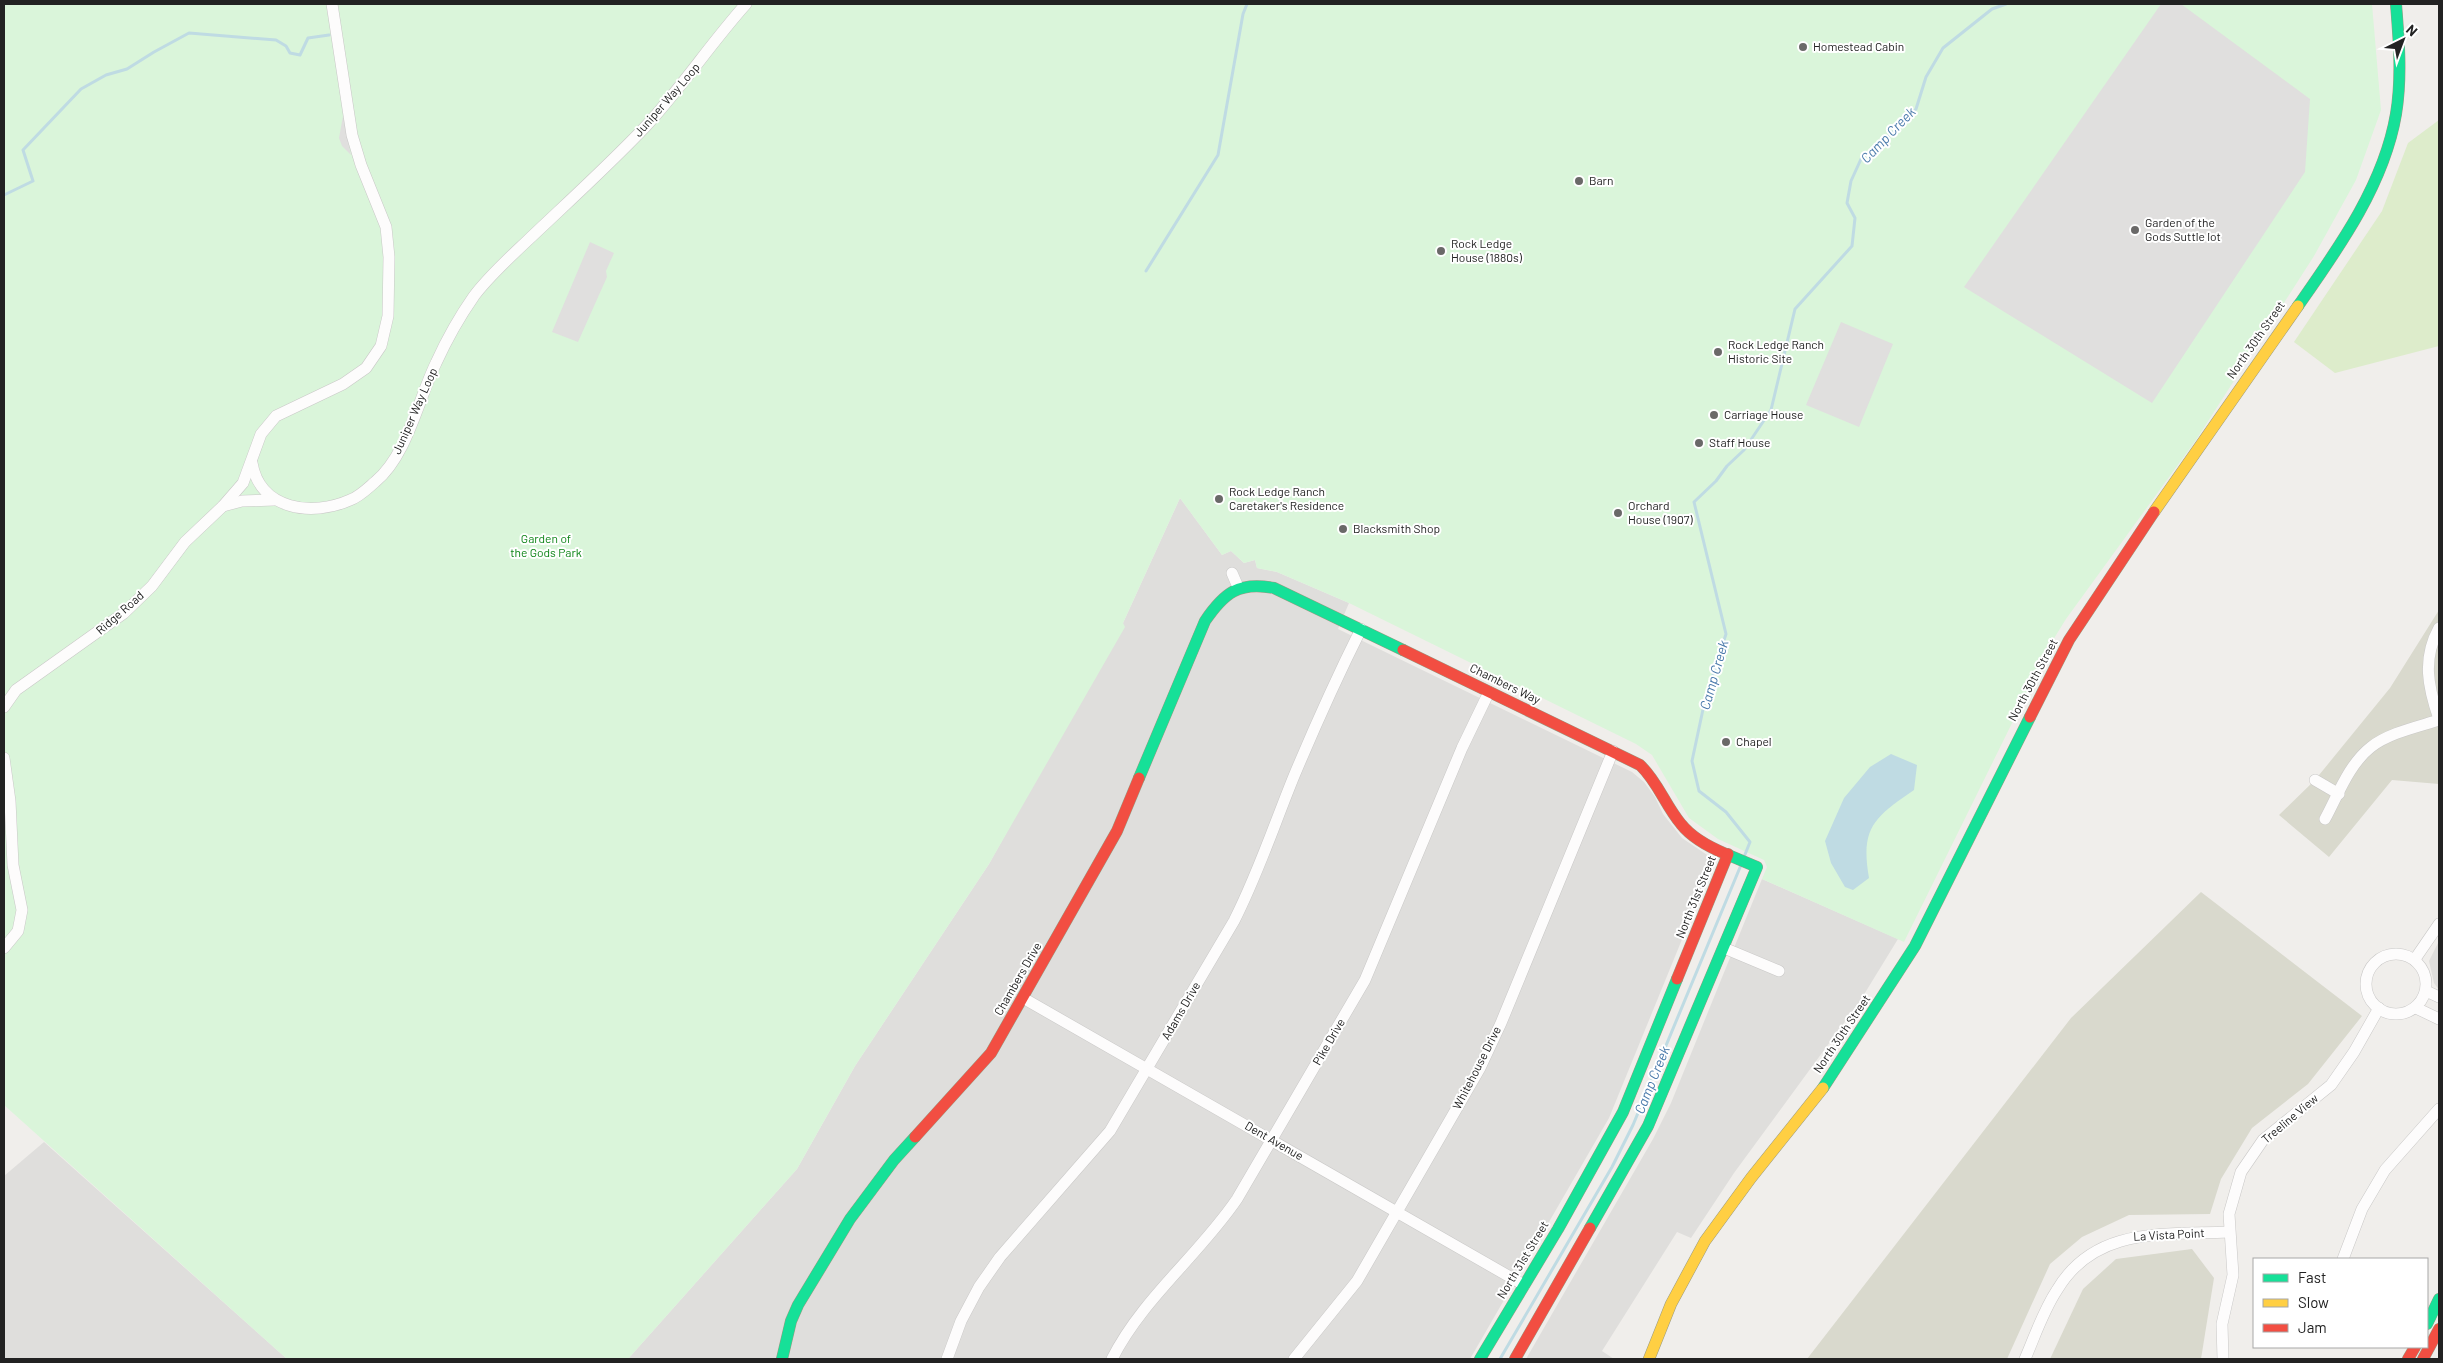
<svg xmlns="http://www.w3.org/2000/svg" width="2443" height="1363" viewBox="0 0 2443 1363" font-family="Barlow,sans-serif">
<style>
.residential{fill:#dfdedc}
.construction{fill:#d9d9cd}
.grass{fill:#ddeccb}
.park{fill:#daf5da}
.parking{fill:#e0dfde}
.water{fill:#bfdbe3}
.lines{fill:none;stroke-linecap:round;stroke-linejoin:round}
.stream{stroke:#bfdbe3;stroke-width:3}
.street-casing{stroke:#c9c8c7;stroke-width:12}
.fast-casing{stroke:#999a82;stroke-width:12}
.slow-casing{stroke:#999a82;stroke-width:12}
.jam-casing{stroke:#999a82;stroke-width:12}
.street{stroke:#fdfcfc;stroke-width:11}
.fast{stroke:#16e098;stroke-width:11}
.slow{stroke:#ffcf43;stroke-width:11}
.jam{stroke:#f24e42;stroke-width:11}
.poi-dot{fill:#6a6968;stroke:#fff;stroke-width:2}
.labels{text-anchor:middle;stroke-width:4;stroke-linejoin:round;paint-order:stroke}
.poi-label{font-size:12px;fill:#222;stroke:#fff;text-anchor:start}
.street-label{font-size:12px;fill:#222;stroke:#fff}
.park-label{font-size:12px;fill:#0c8416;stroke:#fff}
.water-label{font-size:14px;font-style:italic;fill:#4a7aab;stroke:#fff}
</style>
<rect width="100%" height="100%" fill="#f0eeeb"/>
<!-- residential -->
<g class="residential">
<path d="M1180,498L1222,555L1231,551L1244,563L1255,560L1257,568L1277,572L1349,603L1338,629L1632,772L1644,782L1655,797L1663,814L1682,838L1713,859L1712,866L1609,1118L1470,1359H628L797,1169L855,1066L989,864L1123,623Z"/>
<path d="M1762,879L1898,939L1860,1001L1734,1173L1691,1238L1677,1232L1602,1351L1614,1359H1526L1653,1139L1671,1103Z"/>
<path d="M2439,941V990L2434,983L2429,961Z"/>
<path d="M44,1142L287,1359H4V1176Z"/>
</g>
<!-- construction -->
<g class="construction">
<path d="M2439,610V784L2392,780L2329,857L2279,815L2315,780L2390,688Z"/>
<path d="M2201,892L2362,1016L2308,1084L2252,1128L2221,1179L2210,1214L2129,1215L2082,1237L2050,1264L2007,1359H1807L2071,1018Z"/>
<path d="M2192,1249L2214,1278L2201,1359H2050L2083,1289L2116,1259Z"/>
</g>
<!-- grass -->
<path class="grass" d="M2439,120V346L2335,373L2294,342L2382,211L2408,143Z"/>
<!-- park -->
<path class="park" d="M4,4H2372L2381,110L2356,180L2314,256L2196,440L2066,619L2053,640L1904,942L1762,879L1767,867L1764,860L1718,839L1689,818L1652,755L1636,744L1349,603L1277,572L1257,568L1255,560L1244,563L1231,551L1222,555L1180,498L1123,623L1125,627L989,864L855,1066L797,1169L628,1359H287L4,1105Z"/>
<!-- parking -->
<g class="parking">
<path d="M2161,4H2181L2310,99L2305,172L2152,403L1964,287Z"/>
<path d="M343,116L351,155L342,146L339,138Z"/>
<path d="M590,242L614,253L606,271L607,277L578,342L552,332Z"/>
<path d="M1841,322L1893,344L1859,427L1806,405Z"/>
</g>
<!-- water -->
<path class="water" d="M1891,754L1917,765L1914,790C1875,817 1860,827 1869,878L1853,890L1845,887L1831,863L1825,841L1844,798L1870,767Z"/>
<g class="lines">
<!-- stream -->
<g class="stream">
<path d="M4,195L33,181L23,150L81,89L106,75L127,69L154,52L189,33L276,40L286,46L290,53L300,55L308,38L329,35"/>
<path d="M1146,271L1218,155L1243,14L1247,4"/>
<path d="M1744,857L1750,842L1726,812L1699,791L1692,761L1705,700L1726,634L1694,502L1716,481L1727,466L1744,450L1771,410L1795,309L1852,246L1855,218L1847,203L1851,181L1861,159L1886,139L1916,109L1926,77L1943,48L1992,9L2006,4"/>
<path d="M1500,1359L1612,1167L1633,1125L1741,865"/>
</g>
<!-- street casing -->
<g class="street-casing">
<g id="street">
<path d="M252,463C260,510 312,517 350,500C359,497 368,488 375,482C407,456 418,400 436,363C446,341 460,316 474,296C489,276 509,258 527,241C567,203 608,166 646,126C682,87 711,43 746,4"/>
<path d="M223,506L242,501L274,500"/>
<path d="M1232,573L1238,587"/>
<path d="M2439,628C2422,659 2428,687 2439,719"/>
<path d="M4,707L16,690L124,613L152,586L185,542L223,506L243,483L261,434L276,416L343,384L366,368L381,346L388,316L389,257L386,227L361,165L352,135L332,4"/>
<path d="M4,758L10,801L13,865L22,910L18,931L4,948"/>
<path d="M2315,780L2339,794"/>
<path d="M2325,819C2338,795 2349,764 2371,747C2389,733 2417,727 2439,720"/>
<path d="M1724,948L1779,971"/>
<circle cx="2396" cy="984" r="30"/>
<path d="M2415,959L2439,924"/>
<path d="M2426,991L2439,997"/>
<path d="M1023,998L1524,1285"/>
<path d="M2416,1008L2439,1019"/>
<path d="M2343,1259L2362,1209L2385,1170L2439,1109"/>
<path d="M947,1359L961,1321L979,1287L1000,1257L1110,1131L1234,921C1258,874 1274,825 1294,776C1315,726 1337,677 1361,629"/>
<path d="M1112,1359C1142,1299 1199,1255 1237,1199L1365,980L1462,748L1489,692"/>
<path d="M1294,1359L1357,1281L1480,1068L1501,1023L1613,751"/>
<path d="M2025,1359C2035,1336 2043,1311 2057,1290C2095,1226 2164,1235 2228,1232"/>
<path d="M2223,1359L2222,1324L2233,1275L2229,1214L2241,1172L2263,1140L2331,1085L2354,1052L2379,1008"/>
</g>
</g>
<!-- fast casing -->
<g class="fast-casing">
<g id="fast">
<path d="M2298,306C2338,249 2384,185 2396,114C2402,78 2399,41 2396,4"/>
<path d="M1139,778L1205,621C1224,593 1239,581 1274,588L1403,650"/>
<path d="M1823,1088L1915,946L2030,717"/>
<path d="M1590,1228L1648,1126L1757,867L1726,854"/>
<path d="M2427,1324L2439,1299"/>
<path d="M782,1359L791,1321L798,1305L850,1219L894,1160L915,1137"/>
<path d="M1480,1359L1558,1229L1623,1112L1677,979"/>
</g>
</g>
<!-- slow casing -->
<g class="slow-casing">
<g id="slow">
<path d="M2154,512L2298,306"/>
<path d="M1649,1359L1671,1304L1705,1241L1751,1178L1823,1088"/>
</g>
</g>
<!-- jam casing -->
<g class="jam-casing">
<g id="jam">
<path d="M1403,650L1640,765C1658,782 1665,805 1681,824C1692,838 1709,847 1726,854"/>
<path d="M2030,717L2069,640L2154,512"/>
<path d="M1677,979L1728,854"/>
<path d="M915,1137L991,1053L1117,831L1139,778"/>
<path d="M1515,1359L1590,1228"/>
<path d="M2408,1359L2415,1347"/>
<path d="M2423,1359L2439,1329"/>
</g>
</g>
<!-- street -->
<use href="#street" class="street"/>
<!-- fast -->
<use href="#fast" class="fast"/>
<!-- slow -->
<use href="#slow" class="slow"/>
<!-- jam -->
<use href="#jam" class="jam"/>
</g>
<!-- markers -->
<g class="poi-dot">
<circle cx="1803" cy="47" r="5"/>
<circle cx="1579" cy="181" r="5"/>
<circle cx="2135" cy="230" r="5"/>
<circle cx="1441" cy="251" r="5"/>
<circle cx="1718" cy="352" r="5"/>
<circle cx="1714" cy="415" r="5"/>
<circle cx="1699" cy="443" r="5"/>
<circle cx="1219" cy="499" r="5"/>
<circle cx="1618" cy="513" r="5"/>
<circle cx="1343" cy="529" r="5"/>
<circle cx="1726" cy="742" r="5"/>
</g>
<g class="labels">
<!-- poi labels -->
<g class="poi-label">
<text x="1813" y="51">Homestead Cabin</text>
<text x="1589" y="185">Barn</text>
<text x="2145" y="227">Garden of the<tspan x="2145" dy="14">Gods Suttle lot</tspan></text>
<text x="1451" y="248">Rock Ledge<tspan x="1451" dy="14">House (1880s)</tspan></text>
<text x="1728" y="349">Rock Ledge Ranch<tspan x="1728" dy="14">Historic Site</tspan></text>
<text x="1724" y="419">Carriage House</text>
<text x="1709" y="447">Staff House</text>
<text x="1229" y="496">Rock Ledge Ranch<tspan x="1229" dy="14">Caretaker's Residence</tspan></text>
<text x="1628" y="510">Orchard<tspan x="1628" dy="14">House (1907)</tspan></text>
<text x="1353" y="533">Blacksmith Shop</text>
<text x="1736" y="746">Chapel</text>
</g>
<!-- street labels -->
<g class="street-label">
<text transform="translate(667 100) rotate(-49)" y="4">Juniper Way Loop</text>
<text transform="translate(2256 340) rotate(-55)" y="4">North 30th Street</text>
<text transform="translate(415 411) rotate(-66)" y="4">Juniper Way Loop</text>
<text transform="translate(120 613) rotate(-41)" y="4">Ridge Road</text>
<text transform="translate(2033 680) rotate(-62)" y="4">North 30th Street</text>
<text transform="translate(1505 684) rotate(26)" y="4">Chambers Way</text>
<text transform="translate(1696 897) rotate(-68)" y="4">North 31st Street</text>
<text transform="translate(1018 979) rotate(-60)" y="4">Chambers Drive</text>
<text transform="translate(1181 1011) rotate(-60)" y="4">Adams Drive</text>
<text transform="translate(1842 1034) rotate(-56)" y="4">North 30th Street</text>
<text transform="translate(1329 1042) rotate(-60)" y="4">Pike Drive</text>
<text transform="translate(1477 1068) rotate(-63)" y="4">Whitehouse Drive</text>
<text transform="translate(2290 1119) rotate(-40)" y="4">Treeline View</text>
<text transform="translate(1274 1141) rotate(30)" y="4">Dent Avenue</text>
<text transform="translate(2169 1235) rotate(-3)" y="4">La Vista Point</text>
<text transform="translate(1523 1260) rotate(-59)" y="4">North 31st Street</text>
</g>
<!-- park labels -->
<g class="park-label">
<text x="546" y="543">Garden of<tspan x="546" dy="14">the Gods Park</tspan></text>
</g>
<!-- water labels -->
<g class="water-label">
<text transform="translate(1888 135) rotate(-46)" y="5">Camp Creek</text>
<text transform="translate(1714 675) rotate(-74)" y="5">Camp Creek</text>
<text transform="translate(1652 1080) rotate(-68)" y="5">Camp Creek</text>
</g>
</g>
<!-- border -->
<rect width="2443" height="1363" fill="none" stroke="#222222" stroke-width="10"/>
<!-- legend -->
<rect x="2253" y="1258" width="175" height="90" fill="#ffffff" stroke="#a7a7a7"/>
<rect x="2263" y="1274" width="25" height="8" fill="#16e098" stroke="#a7a7a7"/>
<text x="2298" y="1283" font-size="15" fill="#222222">Fast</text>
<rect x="2263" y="1299" width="25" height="8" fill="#ffcf43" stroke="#a7a7a7"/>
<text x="2298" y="1308" font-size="15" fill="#222222">Slow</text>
<rect x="2263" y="1324" width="25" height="8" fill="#f24e42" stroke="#a7a7a7"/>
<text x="2298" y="1333" font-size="15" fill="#222222">Jam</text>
<!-- north arrow -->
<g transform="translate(2403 40) rotate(42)" stroke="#ffffff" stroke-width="4" paint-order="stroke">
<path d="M0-4L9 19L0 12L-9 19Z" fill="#222222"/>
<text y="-8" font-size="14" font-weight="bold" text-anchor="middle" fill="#222222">N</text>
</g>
</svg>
